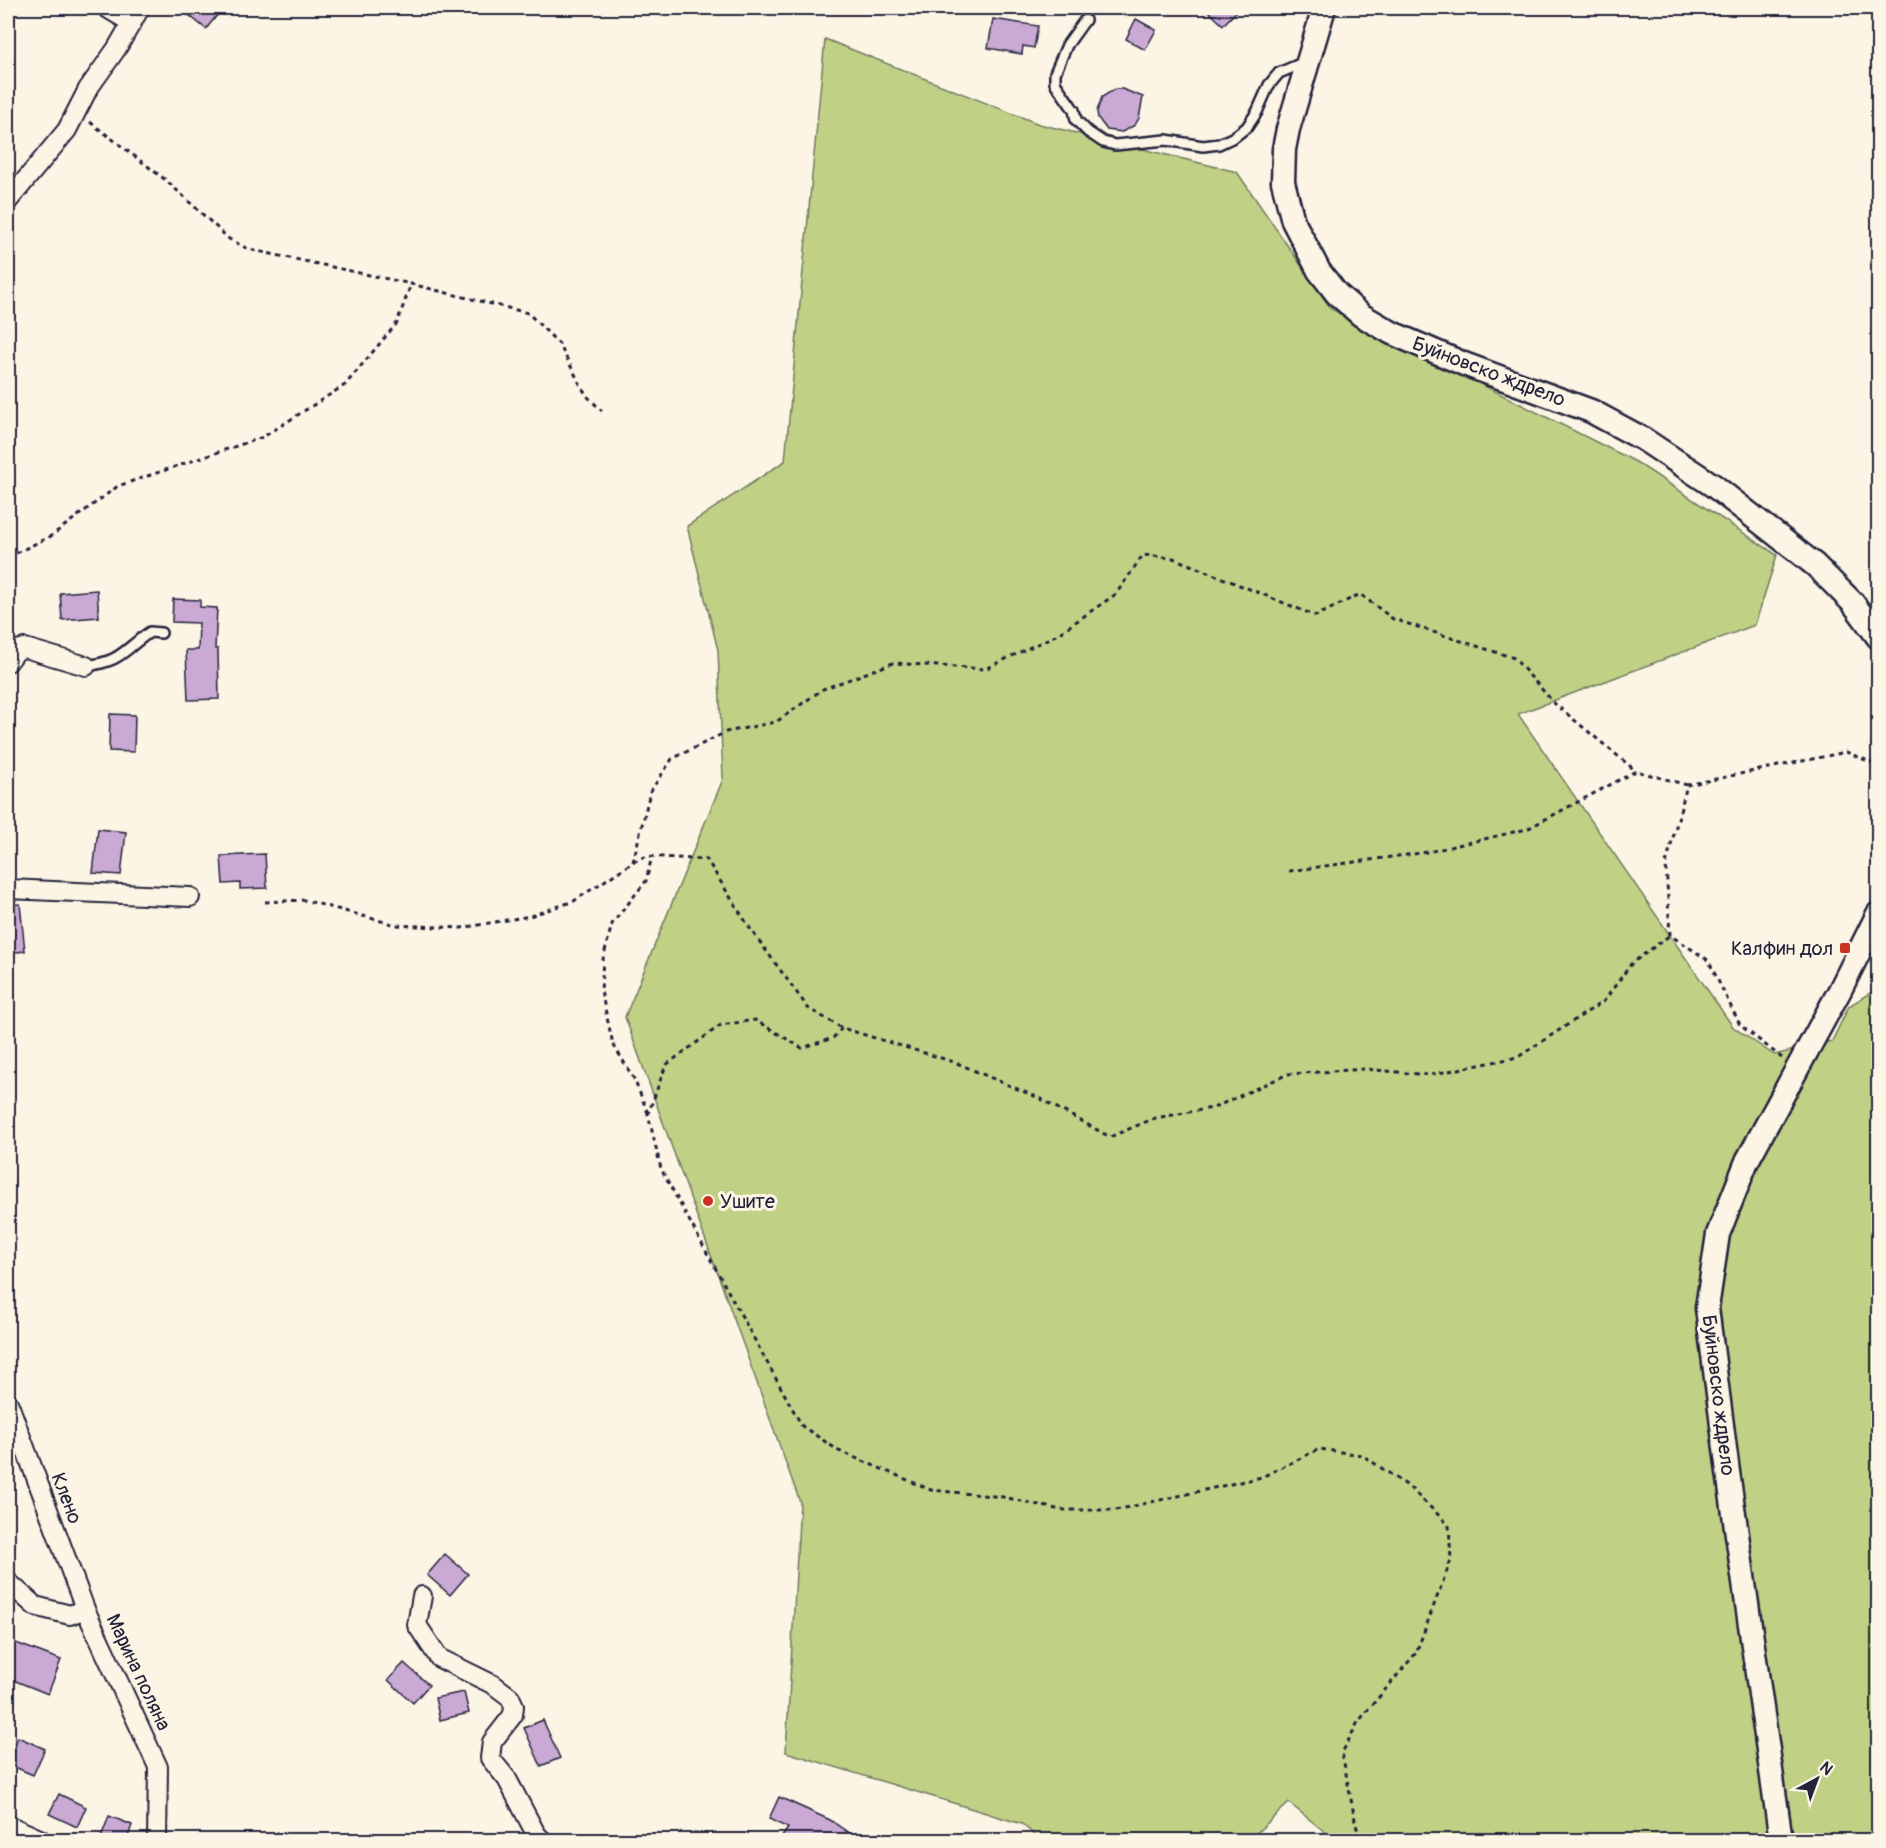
<svg xmlns="http://www.w3.org/2000/svg" width="1886" height="1848" viewBox="0 0 1886 1848" font-family="Pangolin,sans-serif">
<style>
.green{fill:#c0d186;stroke:#717a60;stroke-width:1.5}
.building{fill:#caa9d4;stroke:#22223b;stroke-width:1.5}
.lines{fill:none;stroke-linecap:round;stroke-linejoin:round}
.service-casing{stroke:#22223b;stroke-width:14}
.minor-casing{stroke:#22223b;stroke-width:22}
.tertiary-casing{stroke:#22223b;stroke-width:27}
.path{stroke:#22223b;stroke-width:3;stroke-dasharray:4.5 4.5;stroke-linecap:butt}
.service{stroke:#fcf5e5;stroke-width:9}
.minor{stroke:#fcf5e5;stroke-width:18}
.tertiary{stroke:#fcf5e5;stroke-width:22}
.poi-dot{fill:#c8321e;stroke:#fcf5e5;stroke-width:2}
.labels{text-anchor:middle;stroke-width:6;stroke-linejoin:round;paint-order:stroke}
.street-label{font-size:20px;fill:#22223b;stroke:#fcf5e5}
.poi-label{font-size:20px;fill:#22223b;stroke:#fcf5e5;text-anchor:end}
</style>
<rect width="100%" height="100%" fill="#fcf5e5"/>
<filter id="ink" filterUnits="userSpaceOnUse"><feTurbulence type="fractalNoise" baseFrequency=".0167" numOctaves="2"/><feDisplacementMap in="SourceGraphic" scale="12" xChannelSelector="R" yChannelSelector="G"/><feConvolveMatrix kernelMatrix="1 2 1 2 8 2 1 2 1" color-interpolation-filters="sRGB"/></filter>
<g filter="url(#ink)">
<!-- green -->
<path class="green" d="M825,39L1039,124L1237,172L1331,309L1636,462L1777,555L1755,625L1518,714L1733,1027L1774,1055L1832,1041L1849,1006L1873,991L1878,996V1840H1335L1289,1803L1249,1840H1040L1022,1824L786,1752L800,1502L625,1017L723,779L718,650L687,526L785,461Z"/>
<!-- building -->
<g class="building">
<path d="M180,8H223L206,29Z"/>
<path d="M1205,8H1240L1223,25Z"/>
<path d="M993,19L1038,26L1034,48L1023,46L1022,54L988,48Z"/>
<path d="M1136,19L1156,30L1145,50L1126,39Z"/>
<path d="M1115,89H1122L1143,97L1139,118L1135,125L1122,132L1107,130L1098,118L1097,111L1102,97Z"/>
<path d="M97,590L99,617L62,620L60,593Z"/>
<path d="M173,599L200,600V607L217,608L215,649H218L219,699L188,700L186,650H198L199,623L172,622Z"/>
<path d="M110,714L135,715L134,752L109,751Z"/>
<path d="M98,829L126,832L121,875L93,873Z"/>
<path d="M265,854L267,888L240,889V883L223,884L221,856Z"/>
<path d="M20,904L25,951L8,953V905Z"/>
<path d="M445,1554L468,1574L450,1595L427,1575Z"/>
<path d="M8,1640L61,1660L48,1694L8,1678Z"/>
<path d="M404,1663L429,1685L413,1703L388,1680Z"/>
<path d="M464,1692L469,1713L440,1720L435,1698Z"/>
<path d="M543,1720L560,1758L541,1766L524,1728Z"/>
<path d="M18,1737L45,1749L33,1775L8,1764Z"/>
<path d="M59,1794L86,1807L77,1827L49,1814Z"/>
<path d="M779,1797L830,1820L859,1840H780L788,1828L769,1819Z"/>
<path d="M109,1816L132,1825L127,1840H100Z"/>
</g>
<g class="lines">
<!-- service casing -->
<g class="service-casing">
<g id="service">
<path d="M1085,20L1067,45L1055,73V83L1074,110L1076,120L1088,132L1103,142L1115,145L1166,140L1203,146L1219,144L1234,137L1247,127L1257,112L1269,85L1279,73L1305,62"/>
<path d="M86,666C123,661 123,650 150,632L161,633"/>
</g>
</g>
<!-- minor casing -->
<g class="minor-casing">
<g id="minor">
<path d="M107,8L132,23"/>
<path d="M8,201L67,130L88,89L117,48L140,8"/>
<path d="M8,662L17,650L25,648L86,666"/>
<path d="M8,889L190,897"/>
<path d="M8,1402L85,1609L158,1767L157,1840"/>
<path d="M8,1582L35,1606L70,1615L85,1609"/>
<path d="M422,1596L417,1625L439,1658L494,1685L510,1697L514,1706L513,1715L492,1742L490,1758L507,1779L536,1834L542,1840"/>
<path d="M8,1825L42,1840"/>
</g>
</g>
<!-- tertiary casing -->
<g class="tertiary-casing">
<g id="tertiary">
<path d="M1324,8L1288,129L1284,149L1283,182L1293,221L1319,271L1337,294L1361,315L1392,333L1464,364L1591,411L1643,439L1714,486L1815,565L1853,603L1878,637"/>
<path d="M1781,1840L1728,1472L1707,1308L1718,1234L1747,1161L1840,990L1878,914"/>
</g>
</g>
<!-- path -->
<g class="path">
<path d="M90,122L167,181L229,239L248,249L411,284L528,313L559,344L586,395L602,411"/>
<path d="M8,557L51,536L118,486L263,437L345,385L397,323L411,284"/>
<path d="M633,862L650,792L672,759L726,732L776,722L823,689L893,663L985,669L1058,634L1116,594L1143,555L1173,558L1316,616L1360,594L1393,619L1514,658L1555,704L1636,771"/>
<path d="M1289,871L1428,852L1527,829L1636,771L1687,785"/>
<path d="M265,902L304,900L396,925L461,928L530,916L574,901L633,862L647,856L707,860L751,930L808,1008L842,1028L954,1062L1039,1098L1110,1137L1155,1118L1213,1108L1288,1074L1365,1069L1429,1075L1518,1057L1604,1001L1631,964L1670,935"/>
<path d="M842,1028L833,1038L802,1048L755,1020L721,1025L666,1065L648,1114L661,1169L802,1426L839,1451L931,1490L1003,1497L1061,1510H1116L1262,1477L1319,1449L1362,1455L1408,1486L1449,1525L1451,1560L1416,1653L1358,1722L1342,1753L1356,1825L1361,1840"/>
<path d="M1782,1058L1740,1025L1708,960L1670,935L1666,864L1687,785L1846,752L1878,765"/>
<path d="M648,1113L634,1079L613,1044L601,991L603,959L612,924L646,881L652,856"/>
</g>
<!-- service -->
<use href="#service" class="service"/>
<!-- minor -->
<use href="#minor" class="minor"/>
<!-- tertiary -->
<use href="#tertiary" class="tertiary"/>
</g>
</g>
<!-- markers -->
<g class="poi-dot">
<rect x="1839" y="942" width="12" height="12" rx="3"/>
<circle cx="708" cy="1201" r="6"/>
</g>
<g class="labels">
<!-- street labels -->
<g class="street-label">
<text transform="translate(1489 371) rotate(21)" y="7">Буйновско ждрело</text>
<text transform="translate(1719 1395) rotate(83)" y="7">Буйновско ждрело</text>
<text transform="translate(67 1498) rotate(69)" y="7">Клено</text>
<text transform="translate(139 1672) rotate(65)" y="7">Марина поляна</text>
</g>
<!-- poi labels -->
<g class="poi-label">
<text x="1833" y="955">Калфин дол</text>
<text x="720" y="1208" text-anchor="start">Ушите</text>
</g>
</g>
<!-- margin -->
<rect width="1886" height="1848" fill="none" stroke="#fcf5e5" stroke-width="30"/>
<rect x="15" y="15" width="1856" height="1818" fill="none" stroke="#22223b" stroke-width="2" filter="url(#ink)"/>
<!-- north arrow -->
<g transform="translate(1817 1779) rotate(41)" stroke="#fcf5e5" stroke-width="4.5" paint-order="stroke">
<path d="M0-4.5L10 22L0 15L-10 22Z" fill="#22223b"/>
<text y="-9" font-size="16" font-weight="bold" text-anchor="middle" fill="#22223b">N</text>
</g>
</svg>
